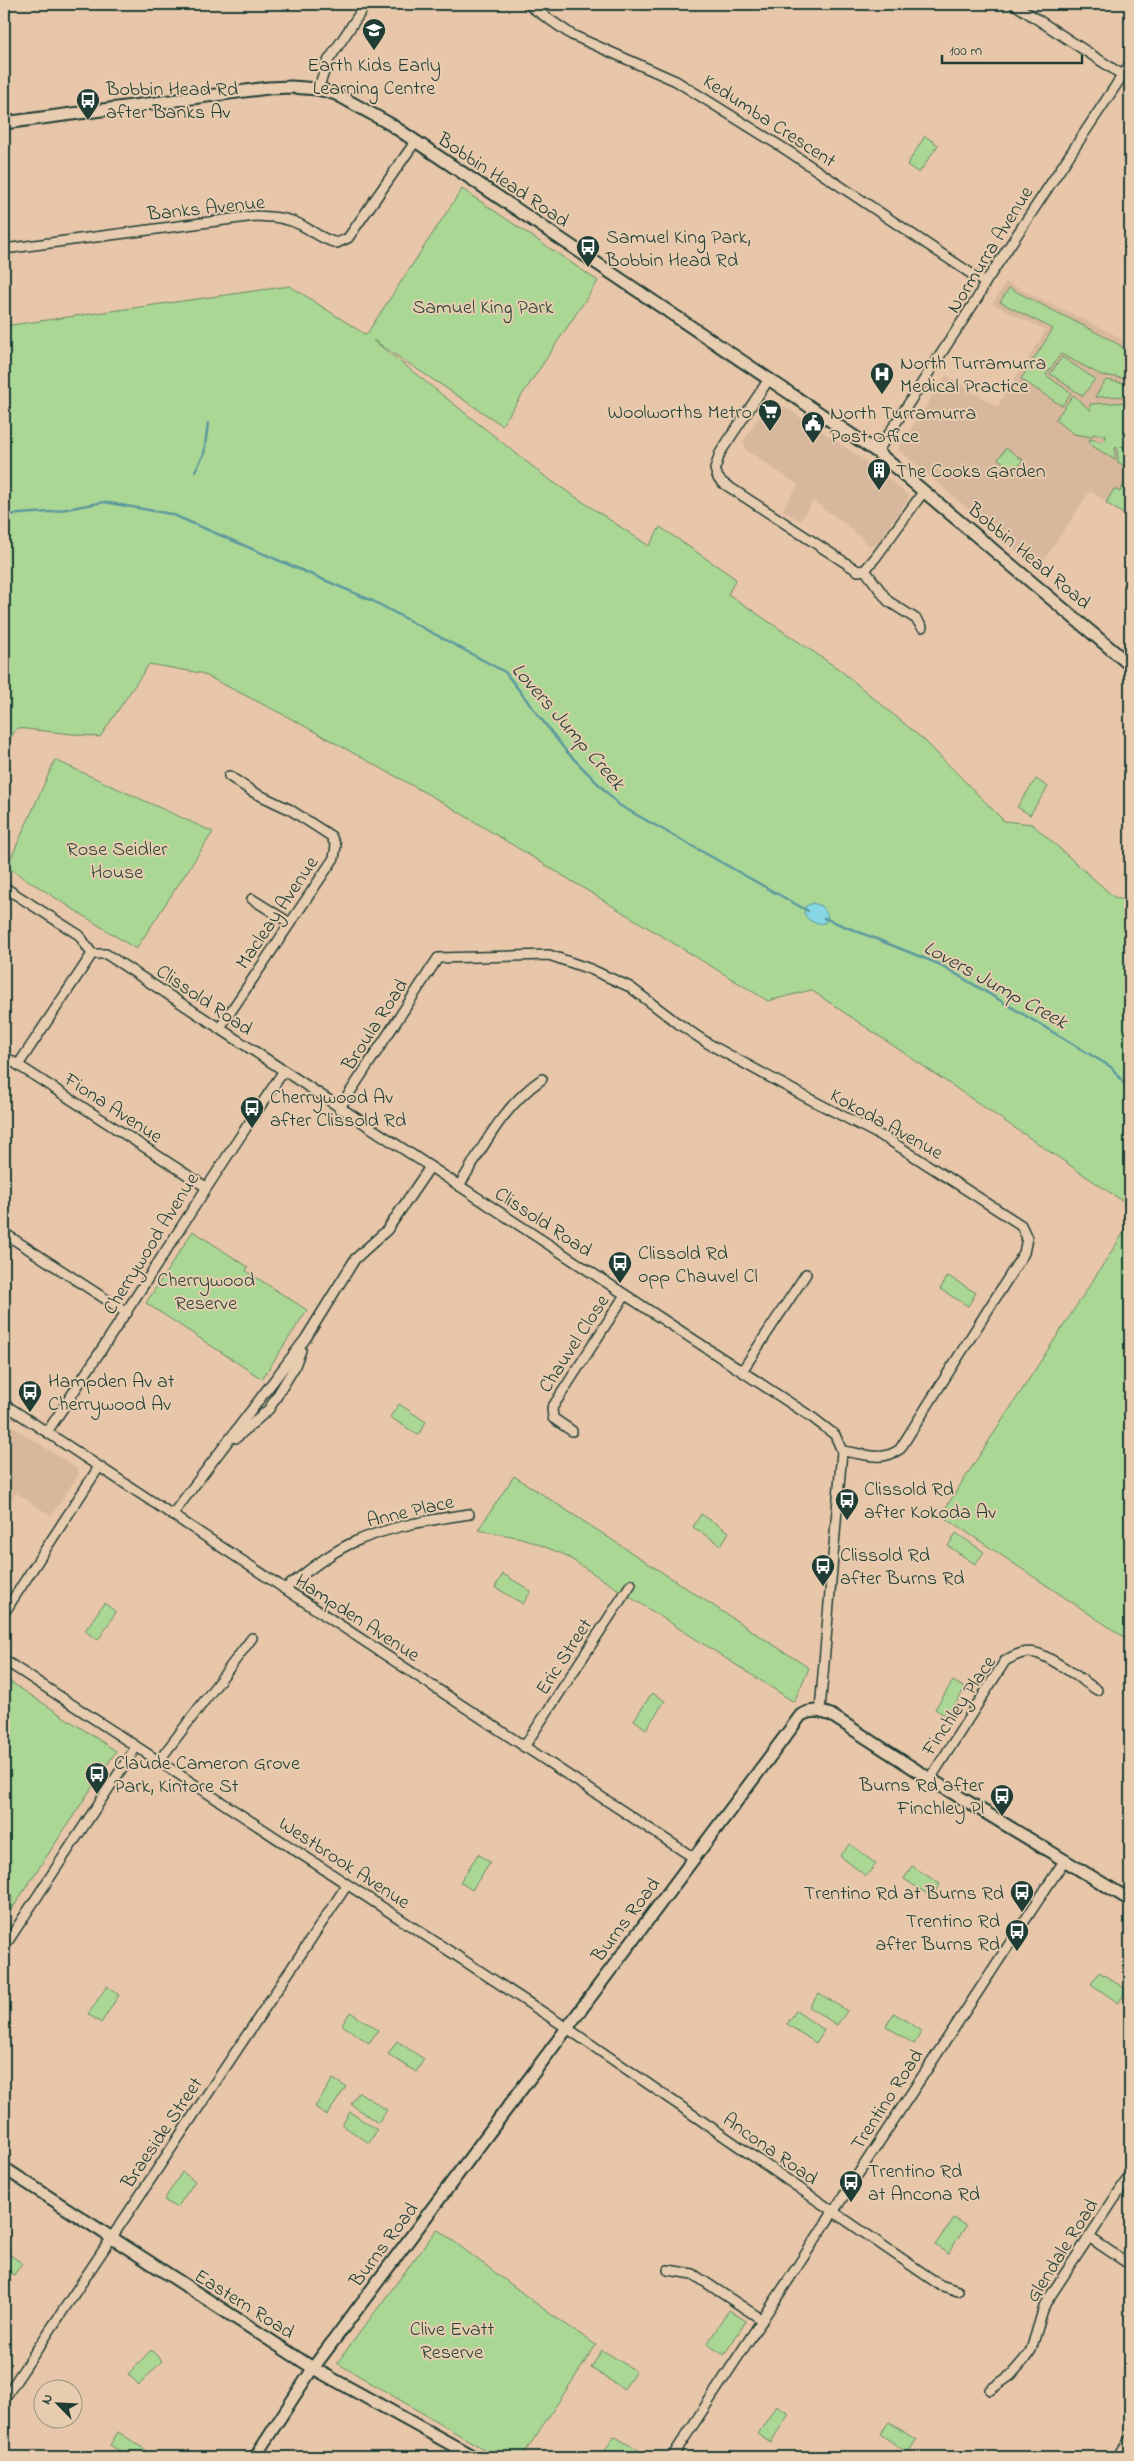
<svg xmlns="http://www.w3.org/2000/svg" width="1134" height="2461" viewBox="0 0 1134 2461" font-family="'Indie Flower',sans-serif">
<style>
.built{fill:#d8b89c}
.green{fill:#abd795;stroke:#658a64}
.water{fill:#87d6e5;stroke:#5d999e}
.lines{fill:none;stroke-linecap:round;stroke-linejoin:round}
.stream{stroke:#5d999e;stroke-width:2.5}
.minor-casing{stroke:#1f3d34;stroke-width:12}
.tertiary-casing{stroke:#1f3d34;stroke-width:14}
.secondary-casing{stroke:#1f3d34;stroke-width:15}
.minor{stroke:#e8ccaf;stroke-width:9}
.tertiary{stroke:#e8ccaf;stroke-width:10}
.secondary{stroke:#e8ccaf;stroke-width:11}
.labels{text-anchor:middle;stroke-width:4;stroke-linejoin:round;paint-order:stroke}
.poi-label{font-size:20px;fill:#1f3d34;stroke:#e8ccaf;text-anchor:start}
.street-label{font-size:20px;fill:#1f3d34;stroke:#e8ccaf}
.park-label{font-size:20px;fill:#264539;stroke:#e8ccaf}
.water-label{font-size:21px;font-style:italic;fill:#24453d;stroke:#e8ccaf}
</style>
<rect width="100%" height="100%" fill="#e8c6a9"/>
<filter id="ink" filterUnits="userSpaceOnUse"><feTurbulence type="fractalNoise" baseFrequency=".02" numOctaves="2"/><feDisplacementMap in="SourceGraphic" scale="10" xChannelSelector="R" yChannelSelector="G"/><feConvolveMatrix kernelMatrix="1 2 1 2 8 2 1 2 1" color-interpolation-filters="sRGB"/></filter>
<g filter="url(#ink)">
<!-- built -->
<g class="built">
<path d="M1006,282L1113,334L1130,346V518L1090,491L1038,569L898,449L946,375L997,407L1046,330L992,304Z"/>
<path d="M769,402L779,403L879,470L908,495V499L876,545L870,546L844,523L813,501L800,521L782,510L798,485L747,451L743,442Z"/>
<path d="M10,1425L78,1469L79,1474L51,1516L16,1493L11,1501L4,1497V1435Z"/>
</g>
<!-- green -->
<g class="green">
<path d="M925,136L938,145L919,173L907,165Z"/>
<path d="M462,189L598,281L502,425L373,340L547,478L649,546L660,527L736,579L728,594L840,670L925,741L1004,821L1032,824L1114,897L1130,902V1206L811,990L768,1001L444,803L288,717L201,673L149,664L100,737L17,728L4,749V326L290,286L366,335Z"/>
<path d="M1009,288L1111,340L1130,352V379L1101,375L1061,354L1046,375L1071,393L1062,406L1021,379L1053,329L1000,302Z"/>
<path d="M1062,357L1095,379L1083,396L1050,374Z"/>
<path d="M1106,380L1130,384V396L1095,397Z"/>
<path d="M1073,395L1090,410V404L1130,402V444L1120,447H1130V470L1118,462L1117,447L1115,448V460L1091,445L1089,439L1104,442L1106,436L1093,434L1092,437L1074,434L1055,420Z"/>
<path d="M1006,448L1023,460L1015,471L998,459Z"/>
<path d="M1130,472V518L1106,503L1114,489L1120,492Z"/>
<path d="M55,760L213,832L136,949L7,867Z"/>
<path d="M1036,779L1048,787L1030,815L1017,807Z"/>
<path d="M1130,1223V1641L941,1515Z"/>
<path d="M193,1231L248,1267L246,1271L307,1310L262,1379L146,1303Z"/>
<path d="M948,1276L976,1293L968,1306L940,1289Z"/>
<path d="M399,1404L426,1422L418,1435L390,1417Z"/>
<path d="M514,1476L809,1668L794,1702L563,1554L522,1538L478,1530Z"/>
<path d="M701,1514L729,1532L721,1545L693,1527Z"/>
<path d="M956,1533L984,1552L975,1564L948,1546Z"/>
<path d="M503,1574L531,1591L523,1604L495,1587Z"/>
<path d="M104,1603L116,1612L98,1640L85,1631Z"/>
<path d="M6,1679L116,1751L10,1912C13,1901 13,1890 4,1882V1683Z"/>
<path d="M953,1681L965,1688L948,1717L935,1709Z"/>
<path d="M652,1693L665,1701L646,1729L634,1720Z"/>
<path d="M850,1844L876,1864L866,1876L840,1856Z"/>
<path d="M478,1854L490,1862L472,1890L460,1882Z"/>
<path d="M912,1866L940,1884L932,1897L904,1879Z"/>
<path d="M1099,1972L1127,1990L1118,2003L1091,1984Z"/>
<path d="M107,1986L119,1995L101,2023L88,2014Z"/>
<path d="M819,1993L847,2011L837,2025L809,2007Z"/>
<path d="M796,2011L824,2030L816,2043L787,2024Z"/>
<path d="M350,2012L378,2030L369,2043L342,2025Z"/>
<path d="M894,2013L922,2031L914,2044L886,2026Z"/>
<path d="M397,2041L424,2059L416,2072L388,2054Z"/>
<path d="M333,2079L346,2087L327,2115L315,2107Z"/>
<path d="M359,2092L387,2110L378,2123L351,2104Z"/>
<path d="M350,2112L377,2130L369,2143L342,2125Z"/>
<path d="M182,2172L195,2181L177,2208L164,2200Z"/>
<path d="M954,2218L966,2226L948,2254L935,2245Z"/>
<path d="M437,2229L549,2313L596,2345L522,2457H497L337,2363Z"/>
<path d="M4,2251L22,2263L14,2275L4,2269Z"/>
<path d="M729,2310L746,2321L724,2355L707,2344Z"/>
<path d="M151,2350L162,2361L139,2385L128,2374Z"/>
<path d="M602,2350L636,2371L624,2389L591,2368Z"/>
<path d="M776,2406L789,2414L771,2442L758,2434Z"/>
<path d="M889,2422L916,2440L908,2453L880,2434Z"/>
<path d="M118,2432L146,2450L142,2457H130L110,2445Z"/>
<path d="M614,2436L650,2457H608L603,2454Z"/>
</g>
<!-- water -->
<path class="water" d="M813,903L821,906L828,915L825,923C815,924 808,922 804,913L806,906Z"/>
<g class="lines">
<!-- stream -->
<g class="stream">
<path d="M195,471L204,454L208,423"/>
<path d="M4,515L50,512L104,502L171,514L373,601L505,672L566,751L619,805L808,911"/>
<path d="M824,918L941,965L1111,1067L1130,1091"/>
</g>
<!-- minor casing -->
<g class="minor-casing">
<g id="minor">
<path d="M527,4L572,35L676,81L788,151L985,283"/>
<path d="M1014,4L1130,80"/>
<path d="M318,89L328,61L366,4"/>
<path d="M4,249L255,216C271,217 286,217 301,225C314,232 323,240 337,243L348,238L415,142"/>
<path d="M769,379L720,453L715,469L718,478L723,483L858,571L865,570L876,557L924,491"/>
<path d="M877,452L978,297L985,283L1130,64"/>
<path d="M865,570L888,601L916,619L922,627"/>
<path d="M4,887L79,935L92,954H106L120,963L813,1418L835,1435L842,1451L820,1710"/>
<path d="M252,899L290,923"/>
<path d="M219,1029L334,858L336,846L331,836L289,809L253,792L229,776"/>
<path d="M4,1056L206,1187"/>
<path d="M18,1065L92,954"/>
<path d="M339,1109L438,958L549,955L590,969L630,987L676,1022L709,1044L804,1096L889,1140L1021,1225L1027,1238L1024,1253L900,1449C881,1463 863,1453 842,1451"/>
<path d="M459,1186C483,1147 503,1106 542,1079"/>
<path d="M4,1233L127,1313"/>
<path d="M742,1371L806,1274"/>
<path d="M4,1404L694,1858"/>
<path d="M572,1431L553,1418L552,1408L625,1295"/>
<path d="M47,1432C127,1313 203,1191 283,1072"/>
<path d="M236,1438L269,1409L294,1368L301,1350"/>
<path d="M172,1515L306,1338L355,1259L387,1230L430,1167"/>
<path d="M284,1589C306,1573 329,1553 354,1542C391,1526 429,1520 469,1514"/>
<path d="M4,1613L99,1467"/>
<path d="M4,1660L567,2028L940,2285L958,2291"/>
<path d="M524,1747L631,1584"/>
<path d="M158,1762L252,1638"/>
<path d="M930,1779L1005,1661C1015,1655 1027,1649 1039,1654C1058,1661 1080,1679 1097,1690"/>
<path d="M4,1947L136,1747"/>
<path d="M1089,2237L1130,2265"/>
<path d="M668,2270L693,2274L761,2319"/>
<path d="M990,2390L1011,2375L1024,2360L1031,2350L1045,2304L1130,2175"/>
<path d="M4,2399L347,1885"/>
<path d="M672,2457L1064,1861"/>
<path d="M1118,2457L1130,2439"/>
</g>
</g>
<!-- tertiary casing -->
<g class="tertiary-casing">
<path id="tertiary" d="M255,2457L313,2368"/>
</g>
<!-- secondary casing -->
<g class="secondary-casing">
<g id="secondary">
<path d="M4,123L268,88L291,87L318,89L336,94L390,124L877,452L1130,665"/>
<path d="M4,2168L313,2368L474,2457"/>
<path d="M313,2368L801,1715C812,1709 820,1711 831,1715L930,1779L1130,1900"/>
</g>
</g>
<!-- minor -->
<use href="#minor" class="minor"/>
<!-- tertiary -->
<use href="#tertiary" class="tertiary"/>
<!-- secondary -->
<use href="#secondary" class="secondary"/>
</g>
</g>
<!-- icons -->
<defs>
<g id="school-pin" transform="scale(1.25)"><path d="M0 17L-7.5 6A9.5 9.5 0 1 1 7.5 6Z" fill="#1f3d34" stroke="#e8ccaf"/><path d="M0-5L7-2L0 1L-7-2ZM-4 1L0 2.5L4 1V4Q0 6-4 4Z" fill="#fff"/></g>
<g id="bus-pin" transform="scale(1.25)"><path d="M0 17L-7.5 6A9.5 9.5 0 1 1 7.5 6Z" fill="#1f3d34" stroke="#e8ccaf"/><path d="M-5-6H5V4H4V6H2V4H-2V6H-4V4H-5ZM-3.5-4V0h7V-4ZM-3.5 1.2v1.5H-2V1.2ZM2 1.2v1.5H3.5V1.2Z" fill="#fff"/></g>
<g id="hospital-pin" transform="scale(1.25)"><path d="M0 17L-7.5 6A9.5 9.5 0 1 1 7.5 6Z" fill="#1f3d34" stroke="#e8ccaf"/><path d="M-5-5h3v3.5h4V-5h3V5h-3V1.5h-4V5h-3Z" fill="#fff"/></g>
<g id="supermarket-pin" transform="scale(1.25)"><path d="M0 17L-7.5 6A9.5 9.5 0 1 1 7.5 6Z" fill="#1f3d34" stroke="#e8ccaf"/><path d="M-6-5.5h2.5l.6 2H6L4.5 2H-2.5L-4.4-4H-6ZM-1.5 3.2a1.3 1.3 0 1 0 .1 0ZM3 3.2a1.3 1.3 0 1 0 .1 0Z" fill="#fff"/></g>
<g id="civic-pin" transform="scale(1.25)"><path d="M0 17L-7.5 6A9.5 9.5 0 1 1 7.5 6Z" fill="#1f3d34" stroke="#e8ccaf"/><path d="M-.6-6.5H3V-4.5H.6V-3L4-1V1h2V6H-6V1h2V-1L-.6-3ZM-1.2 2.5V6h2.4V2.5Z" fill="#fff"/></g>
<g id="building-pin" transform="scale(1.25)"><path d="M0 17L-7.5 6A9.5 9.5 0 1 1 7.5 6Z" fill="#1f3d34" stroke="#e8ccaf"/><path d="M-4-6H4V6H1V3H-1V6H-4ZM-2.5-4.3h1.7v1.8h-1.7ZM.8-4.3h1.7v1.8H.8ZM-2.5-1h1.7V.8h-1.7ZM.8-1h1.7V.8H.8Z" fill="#fff"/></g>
</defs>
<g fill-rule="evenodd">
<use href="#school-pin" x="374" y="30"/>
<use href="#bus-pin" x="88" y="100"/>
<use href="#bus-pin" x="588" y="247"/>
<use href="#hospital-pin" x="882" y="374"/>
<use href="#supermarket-pin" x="770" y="411"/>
<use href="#civic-pin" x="813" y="423"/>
<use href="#building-pin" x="879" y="470"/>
<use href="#bus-pin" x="252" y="1108"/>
<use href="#bus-pin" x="620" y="1263"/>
<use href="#bus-pin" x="30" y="1392"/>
<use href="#bus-pin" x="847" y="1500"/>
<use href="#bus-pin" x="823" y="1566"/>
<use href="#bus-pin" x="97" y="1774"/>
<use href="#bus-pin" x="1002" y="1796"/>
<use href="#bus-pin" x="1022" y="1892"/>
<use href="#bus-pin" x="1017" y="1931"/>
<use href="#bus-pin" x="851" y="2182"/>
</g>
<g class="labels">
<!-- poi labels -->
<g class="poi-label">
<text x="374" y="71" text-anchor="middle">Earth Kids Early<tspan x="374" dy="23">Learning Centre</tspan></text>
<text x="106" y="95">Bobbin Head Rd<tspan x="106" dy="23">after Banks Av</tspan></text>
<text x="606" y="243">Samuel King Park,<tspan x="606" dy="23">Bobbin Head Rd</tspan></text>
<text x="900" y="369">North Turramurra<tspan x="900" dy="23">Medical Practice</tspan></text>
<text x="752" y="418" text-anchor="end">Woolworths Metro</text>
<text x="830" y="419">North Turramurra<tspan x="830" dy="23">Post Office</tspan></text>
<text x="896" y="477">The Cooks Garden</text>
<text x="270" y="1103">Cherrywood Av<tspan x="270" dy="23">after Clissold Rd</tspan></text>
<text x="638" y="1259">Clissold Rd<tspan x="638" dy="23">opp Chauvel Cl</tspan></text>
<text x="48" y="1387">Hampden Av at<tspan x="48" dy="23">Cherrywood Av</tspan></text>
<text x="864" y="1495">Clissold Rd<tspan x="864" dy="23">after Kokoda Av</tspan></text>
<text x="840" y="1561">Clissold Rd<tspan x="840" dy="23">after Burns Rd</tspan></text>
<text x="114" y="1769">Claude Cameron Grove<tspan x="114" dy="23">Park, Kintore St</tspan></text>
<text x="984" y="1791" text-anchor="end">Burns Rd after<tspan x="984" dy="23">Finchley Pl</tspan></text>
<text x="1004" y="1899" text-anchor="end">Trentino Rd at Burns Rd</text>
<text x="1000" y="1927" text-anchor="end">Trentino Rd<tspan x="1000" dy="23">after Burns Rd</tspan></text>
<text x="868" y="2177">Trentino Rd<tspan x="868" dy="23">at Ancona Rd</tspan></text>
</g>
<!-- street labels -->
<g class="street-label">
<text transform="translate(770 120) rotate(33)" y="7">Kedumba Crescent</text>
<text transform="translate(504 179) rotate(34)" y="7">Bobbin Head Road</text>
<text transform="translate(206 207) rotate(-6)" y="7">Banks Avenue</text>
<text transform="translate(989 249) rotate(-58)" y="7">Normurra Avenue</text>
<text transform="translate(1030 555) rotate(40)" y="7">Bobbin Head Road</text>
<text transform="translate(276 912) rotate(-56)" y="7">Macleay Avenue</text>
<text transform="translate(205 999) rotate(34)" y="7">Clissold Road</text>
<text transform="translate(374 1024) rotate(-57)" y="7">Broula Road</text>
<text transform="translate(114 1107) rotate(33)" y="7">Fiona Avenue</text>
<text transform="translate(887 1123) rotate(29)" y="7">Kokoda Avenue</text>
<text transform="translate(544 1221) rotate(33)" y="7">Clissold Road</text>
<text transform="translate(150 1243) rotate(-58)" y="7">Cherrywood Avenue</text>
<text transform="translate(573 1343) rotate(-57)" y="7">Chauvel Close</text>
<text transform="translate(410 1510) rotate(-13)" y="7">Anne Place</text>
<text transform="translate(358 1617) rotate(33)" y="7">Hampden Avenue</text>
<text transform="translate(563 1656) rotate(-57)" y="7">Eric Street</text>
<text transform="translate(958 1705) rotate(-56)" y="7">Finchley Place</text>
<text transform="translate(345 1862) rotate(33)" y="7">Westbrook Avenue</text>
<text transform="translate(625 1919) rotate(-53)" y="7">Burns Road</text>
<text transform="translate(886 2099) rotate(-57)" y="7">Trentino Road</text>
<text transform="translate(161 2132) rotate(-56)" y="7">Braeside Street</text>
<text transform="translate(771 2148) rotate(35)" y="7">Ancona Road</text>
<text transform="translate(383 2244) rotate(-53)" y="7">Burns Road</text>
<text transform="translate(1061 2250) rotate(-58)" y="7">Glendale Road</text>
<text transform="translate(245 2303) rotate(32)" y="7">Eastern Road</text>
</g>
<!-- park labels -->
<g class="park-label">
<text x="483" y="313">Samuel King Park</text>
<text x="117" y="855">Rose Seidler<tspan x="117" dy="23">House</tspan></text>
<text x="206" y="1286">Cherrywood<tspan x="206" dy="23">Reserve</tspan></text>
<text x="452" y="2335">Clive Evatt<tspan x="452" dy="23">Reserve</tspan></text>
</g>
<!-- water labels -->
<g class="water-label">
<text transform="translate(569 726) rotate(49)" y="7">Lovers Jump Creek</text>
<text transform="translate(996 984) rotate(29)" y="7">Lovers Jump Creek</text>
</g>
</g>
<!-- margin -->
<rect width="1134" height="2461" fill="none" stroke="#e8ccaf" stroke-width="20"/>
<rect x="10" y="10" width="1114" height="2441" fill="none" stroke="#1f3d34" stroke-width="2" filter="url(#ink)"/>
<!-- north arrow -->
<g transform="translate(58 2404) rotate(294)"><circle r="24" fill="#e8ccaf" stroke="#98937e"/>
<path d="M0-4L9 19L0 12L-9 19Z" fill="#1f3d34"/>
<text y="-8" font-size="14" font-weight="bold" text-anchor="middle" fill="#1f3d34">N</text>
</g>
<!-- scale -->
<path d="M942 55v8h140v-8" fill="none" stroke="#1f3d34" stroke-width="2.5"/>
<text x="949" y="55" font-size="15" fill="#1f3d34" stroke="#e8ccaf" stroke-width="4" paint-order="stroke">100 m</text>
</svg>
